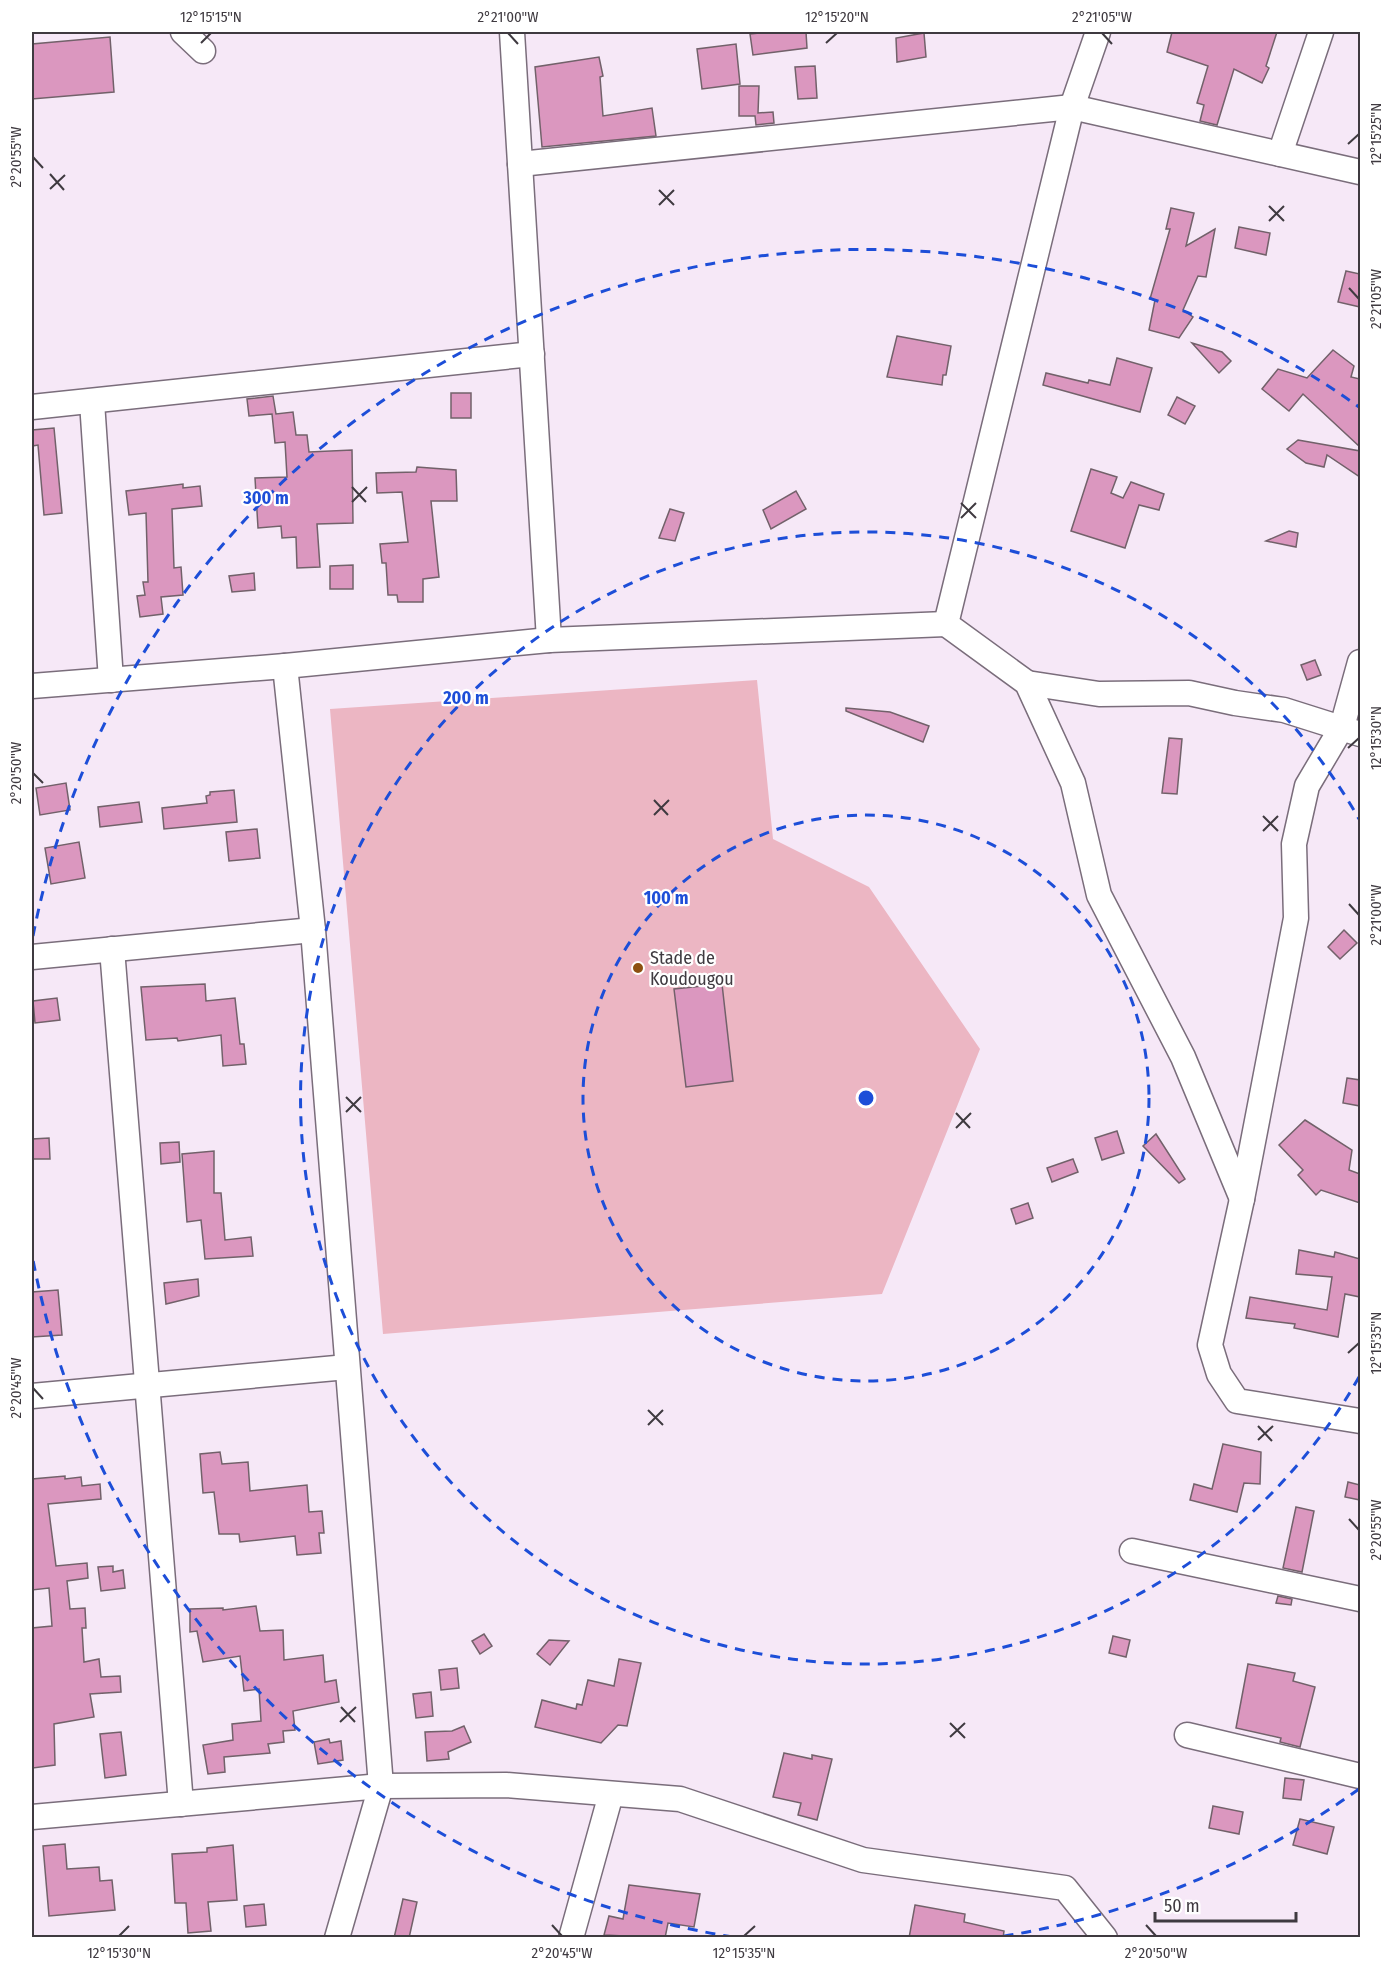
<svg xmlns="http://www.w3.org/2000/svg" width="1392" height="1969" viewBox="0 0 1392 1969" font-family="'Fira Sans Condensed',sans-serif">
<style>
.green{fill:#ecb6c3}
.building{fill:#db97bf;stroke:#72616a;stroke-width:1.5}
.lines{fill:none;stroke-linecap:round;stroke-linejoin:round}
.minor-casing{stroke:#7a6d7b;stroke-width:27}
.minor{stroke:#fff;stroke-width:24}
.ticks{fill:none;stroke:#3f3a40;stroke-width:2}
.ring{fill:none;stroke:#1d4ed8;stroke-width:3;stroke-dasharray:10 8}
.poi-dot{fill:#8d5011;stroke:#fff;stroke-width:2}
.labels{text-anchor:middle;stroke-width:4.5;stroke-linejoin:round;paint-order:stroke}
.poi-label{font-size:18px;fill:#3f3a40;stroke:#fff;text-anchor:start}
.centre{fill:#1d4ed8;stroke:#fff;stroke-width:3}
.ring-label{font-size:18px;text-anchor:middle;font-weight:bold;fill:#1d4ed8;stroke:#fff;stroke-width:4.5;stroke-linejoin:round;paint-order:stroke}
.neatline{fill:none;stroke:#3f3a40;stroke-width:2}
.ticks-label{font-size:15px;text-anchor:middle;fill:#3f3a40}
</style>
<rect width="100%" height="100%" fill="#f6e8f7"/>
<!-- green -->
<path class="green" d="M757,680L773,839L869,887L980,1049L882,1294L383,1334L330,709Z"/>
<!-- building -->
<g class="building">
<path d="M768,32H806L807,48L753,55L750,34Z"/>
<path d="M1172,32H1277L1266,66L1269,68L1262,83L1234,69L1217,125L1200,121L1204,105L1197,103L1208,66L1167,52Z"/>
<path d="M924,33L926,57L897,62L896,38Z"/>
<path d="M110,37L114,92L32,99V44Z"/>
<path d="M736,44L740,84L702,89L697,49Z"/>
<path d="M599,57L603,76L600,77L603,116L652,108L656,136L542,147L535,67Z"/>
<path d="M815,66L817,98L798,99L795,67Z"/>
<path d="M739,86H759L758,113L773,112L774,123L756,125L755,116H739Z"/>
<path d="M1171,208L1194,213L1186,246L1215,229L1206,277L1198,276L1183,310L1193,317L1179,338L1149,330L1155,300L1150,299L1170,229H1166Z"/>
<path d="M1239,227L1270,233L1266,255L1235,248Z"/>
<path d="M1346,271L1360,274V307L1338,302Z"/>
<path d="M897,336L951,346L946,375H943L942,385L887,377Z"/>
<path d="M1192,343L1222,352L1231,361L1219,373Z"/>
<path d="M1333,350L1354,366L1351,377L1360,379V447L1303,394L1289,411L1262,389L1278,369L1307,378Z"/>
<path d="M1117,358L1152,368L1140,412L1043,385L1046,373L1088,383L1089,380L1110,385Z"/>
<rect x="451" y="393" width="20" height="25"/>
<path d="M273,396L276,414L293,412L296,435H307L309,452L352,450L353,523L317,524L320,567L297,568L296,537L282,538L281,526L258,528L255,478L287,477L285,442L275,443L272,414L249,416L247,399Z"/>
<path d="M1177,397L1195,406L1185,424L1168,415Z"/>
<path d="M54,428L62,513L44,515L38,445L32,446V430Z"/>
<path d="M1298,440L1360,451V477L1327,455L1324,467L1306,463L1287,449Z"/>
<path d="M417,467L456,470L457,501H431L439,577L423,579V602H398L397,595H388L386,563H382L380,544L408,542L402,492L377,493L376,473L416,472Z"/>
<path d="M1091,469L1117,477L1111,493L1123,498L1131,482L1164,494L1159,510L1139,505L1125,548L1071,531Z"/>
<path d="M183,484V488L200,486L202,506L172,509L174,568L181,567L183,595L161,597L163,614L140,617L137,596L145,595L143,582H148L146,513L129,515L126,491Z"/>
<path d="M796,491L806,509L771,529L763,510Z"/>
<path d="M670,509L684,513L675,541L659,538Z"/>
<path d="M1289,531L1298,533L1296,547L1266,541Z"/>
<path d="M353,565V589H330V566Z"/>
<path d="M254,573L255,590L232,592L229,576Z"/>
<path d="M1315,660L1321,675L1307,680L1301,665Z"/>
<path d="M846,708L890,712L929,726L923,742L846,711Z"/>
<path d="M1169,738L1182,739L1177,794L1162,793Z"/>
<path d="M66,783L70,810L40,815L36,788Z"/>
<path d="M234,790L237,822L164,829L162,808L207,803L206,796L210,795V792Z"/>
<path d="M139,802L142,822L100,827L98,807Z"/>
<path d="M257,829L260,858L229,861L226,832Z"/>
<path d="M79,842L85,878L51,884L45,848Z"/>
<path d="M1344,930L1357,943L1340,959L1328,947Z"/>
<path d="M205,984L206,1001L235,998L240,1044H244L246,1064L223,1066L221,1035L178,1041L177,1038L146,1040L141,987Z"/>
<path d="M722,984L733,1081L686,1087L674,989Z"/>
<path d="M57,998L60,1020L35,1023L33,1001Z"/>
<path d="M1347,1078L1360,1080V1106L1343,1103Z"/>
<path d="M1305,1120L1352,1150L1349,1170L1360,1174V1203L1321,1190L1316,1195L1298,1175L1303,1170L1279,1145Z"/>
<path d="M1117,1131L1124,1153L1102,1160L1095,1138Z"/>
<path d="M1156,1134L1185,1179L1179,1183L1143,1146Z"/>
<path d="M49,1138L50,1159H32V1139Z"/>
<path d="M179,1142L180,1162L161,1164L160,1143Z"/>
<path d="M214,1151V1193H221L225,1240L251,1237L253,1256L205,1259L201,1220L187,1222L182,1154Z"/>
<path d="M1073,1159L1078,1172L1052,1182L1047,1168Z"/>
<path d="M1028,1203L1033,1218L1016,1224L1011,1209Z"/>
<path d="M1299,1250L1334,1257L1335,1252L1360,1259V1297L1345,1294L1338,1337L1294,1328L1295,1324L1246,1318L1250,1297L1327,1310L1332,1277L1296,1274Z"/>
<path d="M198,1279L199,1296L166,1304L164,1283Z"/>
<path d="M58,1290L62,1335L32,1337V1292Z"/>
<path d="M1223,1444L1261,1452L1260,1484L1244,1483L1237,1512L1190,1500L1194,1484L1212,1489Z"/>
<path d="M220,1452L222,1464L248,1462L250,1491L307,1485L309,1512L322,1511L324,1533H319L321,1553L297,1555L295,1536L240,1542L239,1534H219L214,1492L203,1493L200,1454Z"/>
<path d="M65,1476V1479L81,1477L82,1486L100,1484L101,1499L48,1504L56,1566L87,1563L88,1578L67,1581L70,1609L85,1608L86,1628H82L84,1662L99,1659L101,1677L120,1676L121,1692L90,1694L94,1717L54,1724L55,1765L33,1768L32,1628L52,1626L49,1588L32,1590V1479Z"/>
<path d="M1348,1482L1360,1485V1500L1345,1497Z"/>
<path d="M1296,1507L1314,1511L1302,1572L1283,1568Z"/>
<path d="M113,1566V1572L123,1570L125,1588L101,1591L98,1567Z"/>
<path d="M1278,1596L1292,1599L1291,1605L1276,1603Z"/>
<path d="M256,1606L260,1631L283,1630L284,1660L323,1655L325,1682L336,1680L339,1702L293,1711L295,1730L283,1731L284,1742L268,1744L270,1753L224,1757L225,1772L208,1774L203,1745L233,1740L232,1724L261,1721L259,1689L244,1691L240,1656L203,1662L197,1631L190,1632V1609L223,1608V1610Z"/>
<path d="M484,1634L492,1646L480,1654L472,1641Z"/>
<path d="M1113,1636L1130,1640L1126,1657L1109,1653Z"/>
<path d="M549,1640L569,1641L550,1665L537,1654Z"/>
<path d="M619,1659L641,1663L627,1726L618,1725L601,1743L535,1727L542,1700L576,1709L577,1704L582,1705L588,1680L614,1686Z"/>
<path d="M1248,1664L1295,1673L1293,1681L1315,1687L1300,1747L1280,1742L1281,1738L1236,1728Z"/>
<path d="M457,1668L459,1688L441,1690L439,1670Z"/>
<path d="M431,1692L433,1716L416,1718L413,1694Z"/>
<path d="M464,1726L471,1742L448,1752L449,1759L427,1761L425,1732L452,1731Z"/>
<path d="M121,1732L126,1775L105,1778L100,1734Z"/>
<path d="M329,1739L330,1743L341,1741L343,1760L318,1764L314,1742Z"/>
<path d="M784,1753L812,1759V1755L832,1759L817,1820L798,1815L801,1803L773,1797Z"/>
<path d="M1285,1778L1304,1780L1301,1800L1283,1798Z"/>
<path d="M1213,1806L1243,1812L1239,1834L1209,1828Z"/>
<path d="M1300,1819L1334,1827L1327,1854L1293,1845Z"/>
<path d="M65,1844L67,1869L99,1867L100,1881L112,1880L115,1910L49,1916L43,1846Z"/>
<path d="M233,1845L237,1900L208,1902L211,1931L188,1933L186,1903H175L172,1854L207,1852V1848Z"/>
<path d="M629,1885L700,1894L694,1927L668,1923L665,1938L604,1935L609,1916L623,1919Z"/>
<path d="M403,1899L417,1902L409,1938H394Z"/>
<path d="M264,1904L266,1925L246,1927L244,1906Z"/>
<path d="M915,1905L965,1914L964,1922L1004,1931L1003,1938H909Z"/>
</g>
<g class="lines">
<!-- minor casing -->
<g class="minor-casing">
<g id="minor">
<path d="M183,32L203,51"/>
<path d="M512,32L549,640"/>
<path d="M1098,32L1072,107L946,624L1027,683L1073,783L1099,895L1183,1057L1242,1199"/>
<path d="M1280,154L1321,32"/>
<path d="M520,164L1072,107L1360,172"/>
<path d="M92,402L111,680"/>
<path d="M32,407L532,354"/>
<path d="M1360,662L1342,727L1307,786L1294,844L1296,918L1242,1199L1210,1345L1219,1374L1237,1401L1360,1421"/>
<path d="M285,666L313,930L381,1786L337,1938"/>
<path d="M1027,683L1099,694L1189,693L1235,703L1284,710L1360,734"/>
<path d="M32,686L285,666L549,640L946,624"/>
<path d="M112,949L181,1804"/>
<path d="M32,957L313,930"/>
<path d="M32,1396L347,1367"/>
<path d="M1132,1551L1360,1599"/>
<path d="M1187,1735L1360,1776"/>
<path d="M32,1817L381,1786L506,1785L680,1799L863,1860L1065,1888L1105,1938"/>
<path d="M571,1938L611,1794"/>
</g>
</g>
<!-- minor -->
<use href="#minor" class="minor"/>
</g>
<!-- ticks -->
<path class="ticks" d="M508,33L518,44M1102,33L1112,44M201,43L211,33M826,43L837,33M1348,144L1359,134M33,157L43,168M50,174L64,190M50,189L65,175M659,190L674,205M659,205L674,190M1269,206L1284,221M1269,221L1284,206M1349,288L1359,299M352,487L366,502M352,502L367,487M961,503L976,518M961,518L976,503M1348,748L1359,738M33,773L43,783M654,800L668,815M654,815L669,800M1263,816L1278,831M1263,831L1278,816M1349,904L1359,915M346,1097L361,1112M346,1112L361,1097M956,1113L970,1128M956,1128L971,1113M1348,1353L1359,1343M33,1388L43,1399M648,1410L663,1425M648,1425L663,1410M1258,1426L1272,1441M1258,1440L1273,1426M1349,1519L1359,1530M341,1707L355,1722M340,1722L356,1707M950,1723L965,1738M950,1737L965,1723M552,1925L562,1936M1146,1925L1156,1936M119,1936L129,1926M744,1936L755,1926"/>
<!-- distance rings -->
<g class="ring">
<circle cx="866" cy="1098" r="283"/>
<path d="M1359 1377A566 566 0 1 1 1359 819"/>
<path d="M1359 1789A849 849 0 0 1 999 1937M733 1937A849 849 0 0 1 33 1260M33 936A849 849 0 0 1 1359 407"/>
</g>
<!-- markers -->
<circle class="poi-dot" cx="638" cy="968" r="6"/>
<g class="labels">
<!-- poi labels -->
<g class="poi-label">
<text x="650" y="964">Stade de<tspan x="650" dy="21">Koudougou</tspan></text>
</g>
</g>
<circle cx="866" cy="1098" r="9" class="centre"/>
<g class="ring-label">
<text x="266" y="504">300 m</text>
<text x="466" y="704">200 m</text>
<text x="666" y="904">100 m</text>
</g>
<!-- border -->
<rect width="1392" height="1969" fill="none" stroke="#ffffff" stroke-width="66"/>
<!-- scale -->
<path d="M1155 1912v9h141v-9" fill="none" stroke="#3f3a40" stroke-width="3"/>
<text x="1164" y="1912" font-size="18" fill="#3f3a40" stroke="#ffffff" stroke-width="4.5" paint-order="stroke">50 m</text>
<rect x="33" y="33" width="1326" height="1903" class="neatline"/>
<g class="ticks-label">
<text x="211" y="22">12°15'15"N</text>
<text x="508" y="22">2°21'00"W</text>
<text x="837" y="22">12°15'20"N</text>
<text x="1102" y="22">2°21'05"W</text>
<text transform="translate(1376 134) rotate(-90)" y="5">12°15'25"N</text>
<text transform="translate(16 157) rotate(-90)" y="5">2°20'55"W</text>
<text transform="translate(1376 299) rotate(-90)" y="5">2°21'05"W</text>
<text transform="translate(1376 738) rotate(-90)" y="5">12°15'30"N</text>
<text transform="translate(16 773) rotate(-90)" y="5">2°20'50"W</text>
<text transform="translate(1376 915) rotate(-90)" y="5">2°21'00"W</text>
<text transform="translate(1376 1343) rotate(-90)" y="5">12°15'35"N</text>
<text transform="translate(16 1388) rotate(-90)" y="5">2°20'45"W</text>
<text transform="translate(1376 1530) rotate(-90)" y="5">2°20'55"W</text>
<text x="119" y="1958">12°15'30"N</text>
<text x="562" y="1958">2°20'45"W</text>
<text x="744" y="1958">12°15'35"N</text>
<text x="1156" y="1958">2°20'50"W</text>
</g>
</svg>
